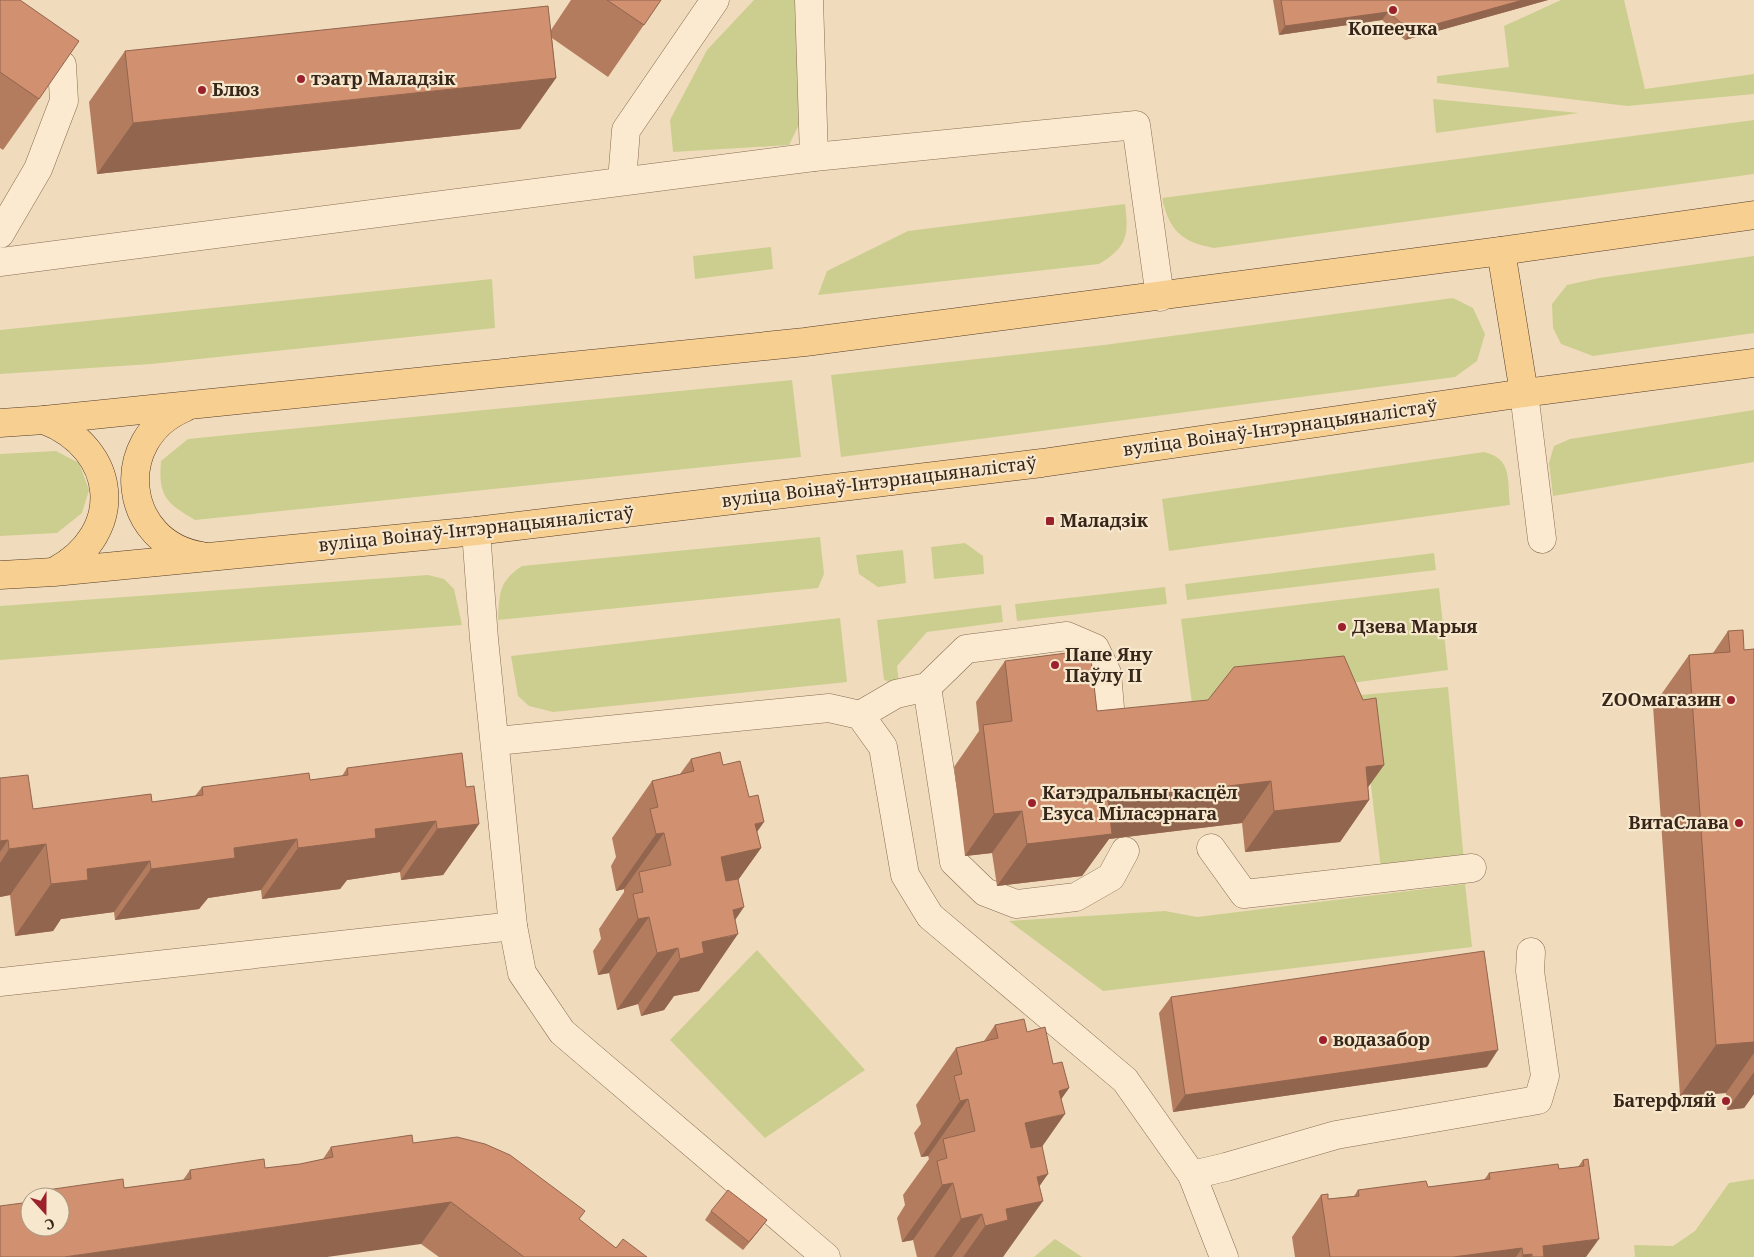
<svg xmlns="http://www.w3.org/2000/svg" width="1754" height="1257" viewBox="0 0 1754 1257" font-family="'Noto Serif',serif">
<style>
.green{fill:#ccce90}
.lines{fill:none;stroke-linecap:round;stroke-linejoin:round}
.minor-casing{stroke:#886c55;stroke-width:29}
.major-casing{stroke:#553b2a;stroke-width:29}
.minor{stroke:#fbeacf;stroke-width:28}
.major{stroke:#f7cf90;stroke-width:28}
.wall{fill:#b47c5f}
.shaded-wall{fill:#92654e}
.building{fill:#d1906f;stroke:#92654e}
.poi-dot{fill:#9b212c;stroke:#f7e7cc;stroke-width:2}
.labels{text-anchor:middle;stroke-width:4.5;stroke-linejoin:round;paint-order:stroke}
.poi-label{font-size:18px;font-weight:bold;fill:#37261a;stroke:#f7e7cc;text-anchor:start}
.street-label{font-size:18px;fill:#37261a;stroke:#f7e7cc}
</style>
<rect width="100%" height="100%" fill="#f0dcbc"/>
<!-- green -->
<g class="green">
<path d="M754,0H801L809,104L789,145L673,152L670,120L707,50Z"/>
<path d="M1561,0H1624L1645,89L1754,74V94L1627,106L1437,83V76L1509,67L1504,26Z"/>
<path d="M1433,99L1579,113L1436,133Z"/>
<path d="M1754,120V174L1214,248C1181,242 1169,230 1162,198Z"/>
<path d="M1125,204C1129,236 1127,247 1099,264L818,295L827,271L908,231Z"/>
<path d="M771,247L773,269L695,279L693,256Z"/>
<path d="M1754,256V333L1593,356L1561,344L1553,328L1552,304L1567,285L1599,278Z"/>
<path d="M492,279L495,328L151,364L0,374V330Z"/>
<path d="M1453,298L1473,308L1485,334L1477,361L1455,377L841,457L831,375L1104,345Z"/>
<path d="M792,380L801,457L195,520C166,503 158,496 161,461L188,439Z"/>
<path d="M1754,410V462L1553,496L1549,463L1554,446L1570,439Z"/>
<path d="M56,451L79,463L89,490L82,513L57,533L0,536V454Z"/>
<path d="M1484,452C1513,459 1507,480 1510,505L1169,551L1162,499Z"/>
<path d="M820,537L824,574L818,588L498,620C500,593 498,582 522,566Z"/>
<path d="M965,543L983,556L984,574L934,579L931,547Z"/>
<path d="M903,550L906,583L878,587L859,574L856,555Z"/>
<path d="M1434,553L1436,570L1187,600L1185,584Z"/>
<path d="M428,575L444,579L454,589L462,625L0,660V606Z"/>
<path d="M1165,587L1167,604L1017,621L1015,604Z"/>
<path d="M1439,588L1448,670L1192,704L1181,619Z"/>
<path d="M1001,605L1003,622L927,632L897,666L899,685L884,680L877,620Z"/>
<path d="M840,618L847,682L553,712L529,706L518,696L511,656Z"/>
<path d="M1448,687L1464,861L1381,869L1360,695Z"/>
<path d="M1465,884L1472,947L1103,991L1009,921L1165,911L1197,917Z"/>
<path d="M757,950L865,1070L765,1138L670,1040Z"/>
<path d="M1754,1179V1257H1635L1634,1245L1673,1246L1695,1231L1729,1183Z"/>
<path d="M1055,1239L1082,1257H1034Z"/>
</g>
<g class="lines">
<!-- minor casing -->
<g class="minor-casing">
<g id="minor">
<path d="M809,0L814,157"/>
<path d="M0,20L62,65L64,101L38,169L0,234"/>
<path d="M622,181L626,130L715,0"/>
<path d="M0,262L814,157L1136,125L1160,297"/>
<path d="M1524,393L1542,539"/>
<path d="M476,531L484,639L513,926L522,973L562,1032L826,1257"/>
<path d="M927,687L954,862L985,892L1016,904L1076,897L1111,877L1125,851"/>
<path d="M860,715L896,694L927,687L966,649L1067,636L1095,648L1107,673L1113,743"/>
<path d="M496,741L829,708L860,715L883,747L905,875L930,916L1125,1080L1192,1175L1224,1257"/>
<path d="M1211,848L1244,894L1472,868"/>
<path d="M0,982L513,926"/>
<path d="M1192,1175L1226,1167L1336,1135L1538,1100L1545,1076L1530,971L1531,952"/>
</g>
</g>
<!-- major casing -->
<g class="major-casing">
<g id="major">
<path d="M1501,251L1524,393"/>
<path d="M184,408C111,439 122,544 202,556"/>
<path d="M44,420C119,449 126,533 55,571"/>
<path d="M0,423L44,420L805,342L1501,251L1754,215"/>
<path d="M0,575L54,572L476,531L1042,463L1524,393L1754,363"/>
</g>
</g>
<!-- minor -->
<use href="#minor" class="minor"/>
<!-- major -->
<use href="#major" class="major"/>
</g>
<!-- wall -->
<g class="wall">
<path d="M0,0L39,99L3,150L0,148Z"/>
<path d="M571,0H661L608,77L552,38L556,78L520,129L97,174L89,102L125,51L551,30Z"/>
<path d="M1273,0H1548L1405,40L1382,20L1279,35Z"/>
<path d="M1728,631L1744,650L1754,649V1094L1744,1108L1727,1110L1726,1093L1680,1096L1653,706L1689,655L1713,653Z"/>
<path d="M1005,661L1097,711L1384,765L1368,787L1369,800L1340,842L1245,852L1242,823L1109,839L1082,876L997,886L992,853L965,856L954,767L979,731L976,702Z"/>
<path d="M691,759L723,765L757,832L761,848L738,880L735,920L699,991L674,996L664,1010L641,1016L638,1004L617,1010L609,973L598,975L593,951L601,939L599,929L624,892V889L616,891L611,866L616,857L612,838L652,781L680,774Z"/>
<path d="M347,768L466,787L479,824L443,875L401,880L400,872L347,880L340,889L262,899L261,890L208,898L199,909L115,920L114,912L61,919L53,931L15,936L10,895L0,897V778L33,809L152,802L195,796L202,787L310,780L342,776Z"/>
<path d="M1171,997L1487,1067L1173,1112L1159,1013Z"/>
<path d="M995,1025L1027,1032L1053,1064L1069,1088L1061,1099L1042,1147L1039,1186L1003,1257H917L913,1240L902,1242L897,1218L905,1205L903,1195L929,1159L928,1156L921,1157L914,1133L921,1124L916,1105L956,1048L984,1041Z"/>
<path d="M413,1143L579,1220L616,1248L647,1257H439L421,1244L60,1197H42L47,1190L124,1188L183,1180L190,1170L265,1168L300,1164L323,1159L331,1147Z"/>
<path d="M1588,1159L1586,1257H1295L1292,1237L1321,1195L1328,1199L1354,1196L1358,1190L1428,1187L1484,1180L1489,1173L1559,1169L1578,1167L1583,1160Z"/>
<path d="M711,1211L767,1220L743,1250L705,1220Z"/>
</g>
<!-- shaded-wall -->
<g class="shaded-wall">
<path d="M1523,0H1548L1405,40L1411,31Z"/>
<path d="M1388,12L1382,20L1279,35L1285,26Z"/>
<path d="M556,78L520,129L97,174L133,123Z"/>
<path d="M1384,765L1358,801L1369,800L1340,842L1245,852L1274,811L1366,767Z"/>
<path d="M1271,781L1242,823L1109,839L1082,876L997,886L1027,844L1108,800Z"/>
<path d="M1022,811L992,853L965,856L994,814Z"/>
<path d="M436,821L400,872L347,880L340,889L262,899L298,848L375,829Z"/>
<path d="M764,822L743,852L761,848L721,904V857L755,824Z"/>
<path d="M479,824L443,875L401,880L437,829Z"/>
<path d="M664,833L624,889L616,891L656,834Z"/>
<path d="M297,839L261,890L208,898L199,909L115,920L151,869L234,848Z"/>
<path d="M8,840L0,852V841Z"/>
<path d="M46,844L10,895L0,897V863L9,849Z"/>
<path d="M150,861L114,912L61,919L53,931L15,936L51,884L87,869Z"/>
<path d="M744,907L723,938L738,934L699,991L674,996L664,1010L641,1016L680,959L702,942L733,910Z"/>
<path d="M649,917L609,973L598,975L638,919Z"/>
<path d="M678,948L638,1004L617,1010L657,953Z"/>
<path d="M1754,1042V1053L1726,1093L1680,1096L1716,1045Z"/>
<path d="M1498,1050L1487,1067L1173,1112L1185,1095Z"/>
<path d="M1754,1072V1094L1744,1108L1727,1110Z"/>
<path d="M1069,1088L1048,1118L1065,1114L1025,1171V1123L1059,1091Z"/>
<path d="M968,1099L928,1156L921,1157L960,1101Z"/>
<path d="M1048,1174L1027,1204L1043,1201L1003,1257H963L985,1226L1006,1209L1037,1177Z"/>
<path d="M953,1183L913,1240L902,1242L942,1185Z"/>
<path d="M451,1202L421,1244L327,1257H64Z"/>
<path d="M982,1214L952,1257H934L961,1219Z"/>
<path d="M767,1220L761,1228L743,1250L749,1242Z"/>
<path d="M1599,1239L1586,1257H1535L1543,1246Z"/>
<path d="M1522,1248L1516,1257H1453Z"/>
<path d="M1532,1254L1530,1257H1522L1523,1255Z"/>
</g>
<!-- building -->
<g class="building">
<path d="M0,0H20L79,41L39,99L0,72Z"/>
<path d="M607,0H661L644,25Z"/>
<path d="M1281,0H1523L1411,31L1388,12L1285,26Z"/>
<path d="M548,6L556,78L133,123L125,51Z"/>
<path d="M1743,630L1744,650L1754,649V1042L1716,1045L1689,655L1730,652L1728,631Z"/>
<path d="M1090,650L1097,711L1208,700L1234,667L1344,656L1363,700L1376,698L1384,765L1366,767L1369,800L1274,811L1271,781L1108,800L1112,834L1027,844L1022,811L994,814L983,725L1012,721L1005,661Z"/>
<path d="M720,752L723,765L740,761L749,797L758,795L764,822L755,824L761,848L721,857L726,881L738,879L744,907L733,910L738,934L702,942L704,953L680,959L678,948L657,953L649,917L638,919L633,894L643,892L639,872L671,865L664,833L656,834L650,809L658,807L652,781L694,771L691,759Z"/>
<path d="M462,753L466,787L474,786L479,824L437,829L436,821L375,829L376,838L298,848L297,839L234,848L235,858L151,869L150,861L87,869L88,880L51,884L46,844L9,849L8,840L0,841V778L28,775L33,809L151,794L152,802L203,795L202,787L309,773L310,780L348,775L347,768Z"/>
<path d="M1484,951L1498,1050L1185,1095L1171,997Z"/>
<path d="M1024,1019L1027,1032L1045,1027L1053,1064L1062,1062L1069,1088L1059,1091L1065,1114L1025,1123L1031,1148L1042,1146L1048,1174L1037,1177L1043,1201L1006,1209L1008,1220L985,1226L982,1214L961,1219L953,1183L942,1185L937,1161L947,1158L943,1139L975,1131L968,1099L960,1101L954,1076L962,1074L956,1048L998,1038L995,1025Z"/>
<path d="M412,1135L413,1143L457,1137L485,1144L510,1155L585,1211L579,1219L616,1248L623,1239L647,1257H524L451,1202L64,1257H0V1206L30,1202V1227H60V1197H48L47,1190L123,1179L124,1188L191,1179L190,1170L264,1159L265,1168L300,1164L333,1157L331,1147Z"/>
<path d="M1588,1159L1599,1239L1543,1246L1544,1257H1532V1254L1523,1255L1522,1248L1453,1257H1330L1321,1195L1328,1194V1199L1359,1196L1358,1190L1426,1181L1428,1187L1490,1179L1489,1173L1558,1164L1559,1169L1584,1166L1583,1160Z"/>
<path d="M728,1190L767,1220L749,1242L711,1211Z"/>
</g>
<!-- markers -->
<g class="poi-dot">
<circle cx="1393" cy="10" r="5"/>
<circle cx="301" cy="79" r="5"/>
<circle cx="202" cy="90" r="5"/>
<rect x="1045" y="516" width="10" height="10" rx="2.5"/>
<circle cx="1342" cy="627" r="5"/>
<circle cx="1055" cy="665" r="5"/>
<circle cx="1731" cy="700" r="5"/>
<circle cx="1032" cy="803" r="5"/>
<circle cx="1739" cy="823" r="5"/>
<circle cx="1323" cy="1040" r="5"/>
<circle cx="1726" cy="1101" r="5"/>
</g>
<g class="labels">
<!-- poi labels -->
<g class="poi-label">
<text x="1393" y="35" text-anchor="middle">Копеечка</text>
<text x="311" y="85">тэатр Маладзік</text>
<text x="212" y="96">Блюз</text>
<text x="1060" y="527">Маладзік</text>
<text x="1352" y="633">Дзева Марыя</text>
<text x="1065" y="661">Папе Яну<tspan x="1065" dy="21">Паўлу II</tspan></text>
<text x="1721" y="706" text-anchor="end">ZOOмагазин</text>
<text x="1042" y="799">Катэдральны касцёл<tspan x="1042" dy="21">Езуса Міласэрнага</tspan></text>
<text x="1729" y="829" text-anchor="end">ВитаСлава</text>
<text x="1333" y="1046">водазабор</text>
<text x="1716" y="1107" text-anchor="end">Батерфляй</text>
</g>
<!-- street labels -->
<g class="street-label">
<text transform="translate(1280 428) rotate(-8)" y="6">вуліца Воінаў-Інтэрнацыяналістаў</text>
<text transform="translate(879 482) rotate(-7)" y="6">вуліца Воінаў-Інтэрнацыяналістаў</text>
<text transform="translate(476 529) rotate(-6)" y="6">вуліца Воінаў-Інтэрнацыяналістаў</text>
</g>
</g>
<!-- north arrow -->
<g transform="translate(45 1212) rotate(159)"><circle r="24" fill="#f7e7cc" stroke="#aa9a85"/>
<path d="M0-4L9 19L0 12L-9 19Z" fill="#9b212c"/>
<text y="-8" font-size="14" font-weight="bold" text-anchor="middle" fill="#37261a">С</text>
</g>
</svg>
